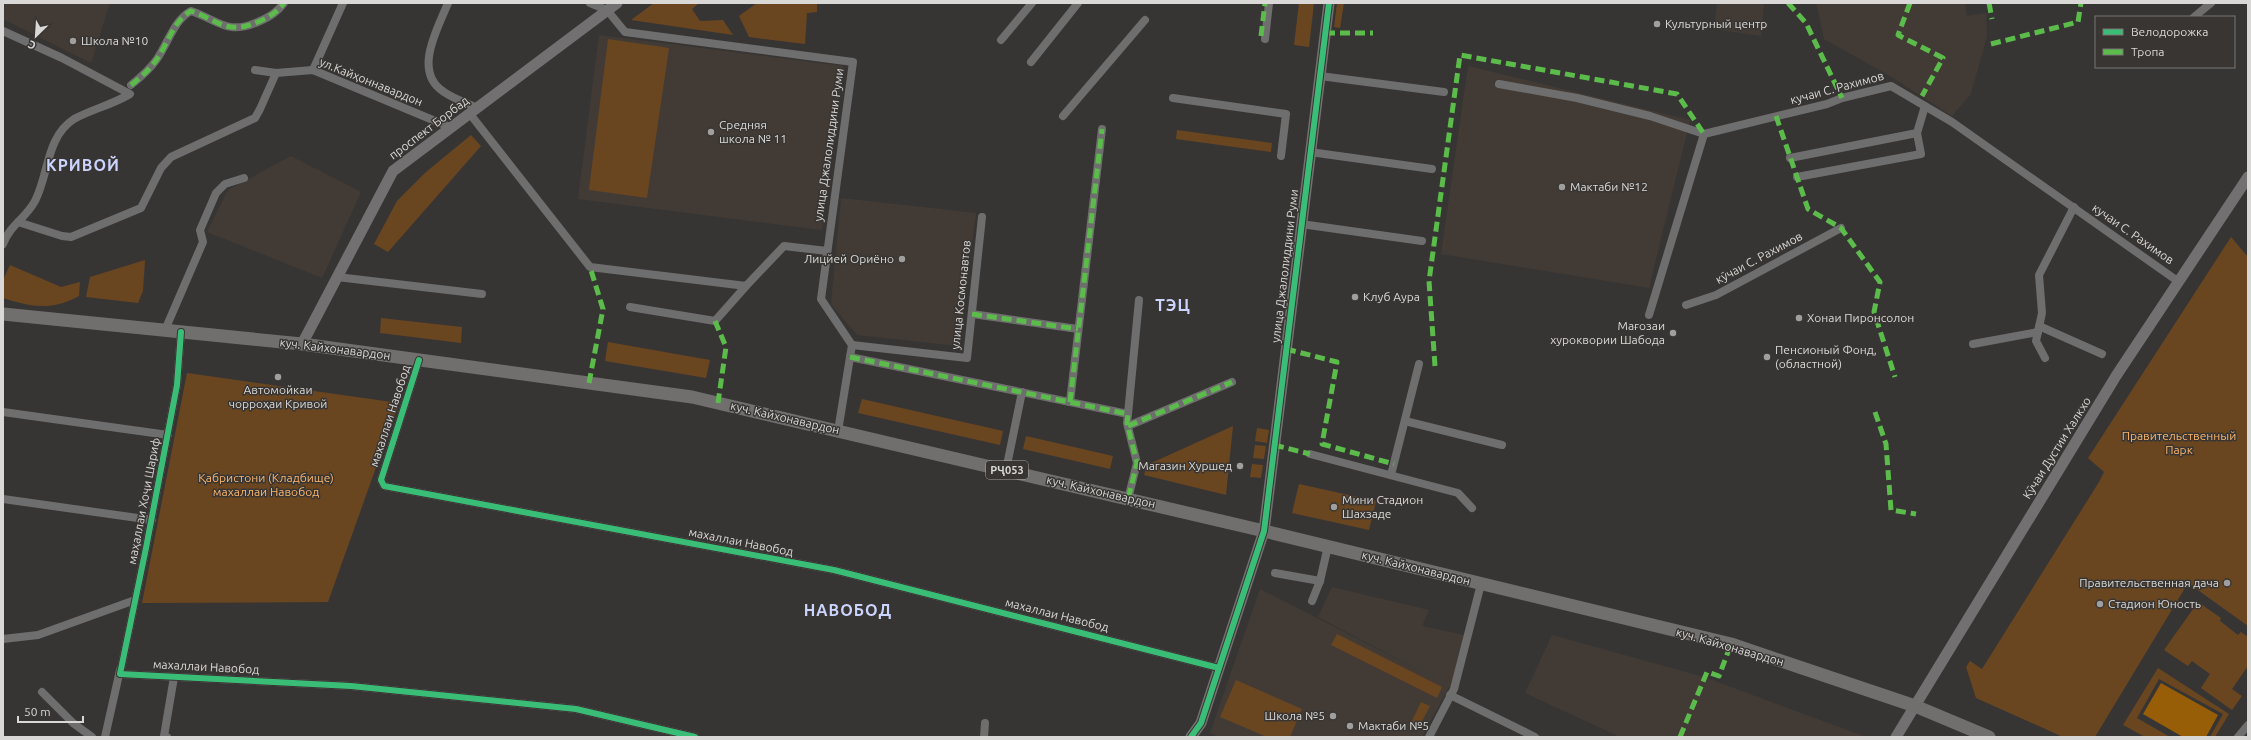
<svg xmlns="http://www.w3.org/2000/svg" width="2251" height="740" viewBox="0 0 2251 740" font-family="Ubuntu,sans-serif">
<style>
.built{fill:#423b35}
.green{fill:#694620}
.water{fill:#975d07}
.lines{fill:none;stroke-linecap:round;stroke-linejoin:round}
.street{stroke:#6f6e6e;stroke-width:8}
.secondary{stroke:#727070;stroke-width:11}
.primary{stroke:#706f6e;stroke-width:13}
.quiet{stroke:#5cbc4b;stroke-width:5;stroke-dasharray:10 5;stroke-linecap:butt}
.cycleway-casing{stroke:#383533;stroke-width:8}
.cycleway{stroke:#3abd76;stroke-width:6}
.poi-dot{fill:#a09f9d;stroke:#383533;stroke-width:1.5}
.labels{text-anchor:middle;stroke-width:3;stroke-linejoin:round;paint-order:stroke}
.shield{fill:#383533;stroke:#a9a7a5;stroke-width:1}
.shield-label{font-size:11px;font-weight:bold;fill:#d9d8d6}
.poi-label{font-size:12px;fill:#d9d8d6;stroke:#383533;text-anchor:start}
.street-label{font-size:12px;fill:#d9d8d6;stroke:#383533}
.park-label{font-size:12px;fill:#fbb56c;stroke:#383533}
.district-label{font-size:16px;font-weight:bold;letter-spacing:1px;fill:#cbd4fe;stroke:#383533}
</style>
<rect width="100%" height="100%" fill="#373534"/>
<!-- built -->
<g class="built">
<path d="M3,3H110L91,63L3,19Z"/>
<path d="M1717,3H1764L1761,36L1714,29Z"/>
<path d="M1816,3H1965L1967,16L1986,13L1987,36L1971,94L1952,116L1890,76L1824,39Z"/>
<path d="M599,35L843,66L822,230L578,199Z"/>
<path d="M1468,66L1690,120L1649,288L1441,254Z"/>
<path d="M291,156L361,192L322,278L207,232L228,190Z"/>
<path d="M841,198L976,213L958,346L857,335L831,304Z"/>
<path d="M1332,587L1429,610L1422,626L1464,635L1452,687H1449L1422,737H1218L1210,733L1260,589L1432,677L1318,617Z"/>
<path d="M1552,635L1704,677L1866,737H1620L1525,693Z"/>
</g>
<!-- green -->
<g class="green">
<path d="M654,3H699L692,9L700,21L723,20L733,35L631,20Z"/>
<path d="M757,3H817V12L807,13L805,44L749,37L739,16Z"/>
<path d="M1299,3H1314L1309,47L1294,45Z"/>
<path d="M1337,3H1344L1340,28L1334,27Z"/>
<path d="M608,39L669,48L647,198L589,190Z"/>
<path d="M1177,130L1272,143L1271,152L1176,139Z"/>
<path d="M471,135L481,146L388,252L374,244L397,201L426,172Z"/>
<path d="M2231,237L2248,257V626L2188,583L2095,737H2063L1976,698L1966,667L1970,661L1982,669L2099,482L2104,472L2088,458Z"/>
<path d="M145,260L143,291L138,303L86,297L90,277Z"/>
<path d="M10,265L61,287L80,282L79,296C52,311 31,307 3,298V280Z"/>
<path d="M381,318L462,327L461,343L380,333Z"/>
<path d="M608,342L710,360L706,378L605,361Z"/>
<path d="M187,373L399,403L328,602L142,603Z"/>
<path d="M862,399L1003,431L1000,445L858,413Z"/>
<path d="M1233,426L1226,495L1144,475L1147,465Z"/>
<path d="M1257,428L1269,430L1267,443L1255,441Z"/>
<path d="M1026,436L1113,456L1110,469L1023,449Z"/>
<path d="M1255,445L1266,446L1264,459L1253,458Z"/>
<path d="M1252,464L1263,465L1261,478L1250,477Z"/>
<path d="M1299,484L1376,501L1369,530L1292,513Z"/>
<path d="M2198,602L2221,618L2220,621L2238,635L2241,632L2248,637V666L2232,689L2242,696L2232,710L2201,688L2210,674L2192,661L2188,666L2164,650Z"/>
<path d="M1337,634L1442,687L1437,698L1331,645Z"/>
<path d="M2158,668L2229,714L2215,737H2210L2223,714L2159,679L2137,718L2170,737H2145L2123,725Z"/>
<path d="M1236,680L1302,709L1290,737H1267L1220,717Z"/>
<path d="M1421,702L1430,706L1418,729L1410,725Z"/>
</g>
<!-- water -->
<path class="water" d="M2161,683L2218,715L2206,737H2183L2143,714Z"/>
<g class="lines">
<!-- street -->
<g class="street">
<path d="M448,3C438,28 412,72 444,92C454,99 467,103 477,108"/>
<path d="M590,3L607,10L625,32L853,62L821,299L852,345L838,431"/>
<path d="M2194,17L2211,3"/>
<path d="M3,31L62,58L130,94C112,105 92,109 74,119C46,137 49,174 35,201C26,218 10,225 3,244"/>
<path d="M1265,39L1269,3"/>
<path d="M1001,40L1032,3"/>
<path d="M1031,62L1078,3"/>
<path d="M255,70L276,73L313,70L452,128"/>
<path d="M313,70L343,3"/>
<path d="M1320,76L1444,92"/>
<path d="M1499,84L1577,98L1650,116L1704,134"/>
<path d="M131,85C141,77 150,69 157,59C168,43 174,20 191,11C220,21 227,36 260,21C271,16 277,12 284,3"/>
<path d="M1173,98L1286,114L1281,156"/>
<path d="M470,114L590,267L746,286L784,246L827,251"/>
<path d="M1063,116L1145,20"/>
<path d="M1310,152L1432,169"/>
<path d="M1790,158L1917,133L1925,106"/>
<path d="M1797,177L1921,154L1917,133"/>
<path d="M18,222L62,236L71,237L141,208L161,168L171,157L255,118L260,109L276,73"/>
<path d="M1301,224L1422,241"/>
<path d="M337,277L482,294"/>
<path d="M1686,305L1716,295L1841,228"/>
<path d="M630,307L715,321L746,286"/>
<path d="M972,314L1078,329"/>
<path d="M1649,315L1704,134L1827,104L1842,98L1891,86L1952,122L2179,282"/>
<path d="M2039,326L2102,354"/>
<path d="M165,330L203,242L200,230L216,193L225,184L244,178"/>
<path d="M181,332L177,385L146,548L120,674L351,686L576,709L695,737"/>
<path d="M1973,344L2038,332"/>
<path d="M852,345L967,358L982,217"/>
<path d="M850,357L1128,414L1127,423L1137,463L1128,499"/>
<path d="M2045,358L2036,341L2042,313L2039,275L2074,207"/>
<path d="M419,360L381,480L384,486L834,570L1219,668"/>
<path d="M1070,402L1102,129"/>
<path d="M3,412L168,435"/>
<path d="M1128,414L1139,300"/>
<path d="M1405,421L1502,445"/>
<path d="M1128,426L1232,382"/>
<path d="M1310,454L1458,493L1472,508"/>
<path d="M1006,470L1022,392"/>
<path d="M1391,475L1419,364"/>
<path d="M3,499L152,520"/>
<path d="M1275,573L1320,581"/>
<path d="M1312,601L1320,581L1328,546"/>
<path d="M3,639L38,635L135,600"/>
<path d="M42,692L73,723L92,737"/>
<path d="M1450,695L1535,737"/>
<path d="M105,737L120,670"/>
<path d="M167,737L164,736L174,677"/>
<path d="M984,737L985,723"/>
<path d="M1429,737L1454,689L1481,584"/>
<path d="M2238,737L2248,725"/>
</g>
<!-- secondary -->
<g class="secondary">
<path d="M302,344L393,171L617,3"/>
<path d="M1191,737L1201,723L1264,531L1329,3"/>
<path d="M1896,737L2116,376L2248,177"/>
</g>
<!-- primary -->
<path class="primary" d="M3,314L302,344L692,397L1264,531L1731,644L1915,706L1989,737"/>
<!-- quiet -->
<g class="quiet">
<path d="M1788,3L1806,23L1842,98"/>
<path d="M1910,3L1898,35L1943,58L1922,96"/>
<path d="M1989,3L1992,19"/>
<path d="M1325,33H1373"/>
<path d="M1261,36L1265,3"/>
<path d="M1991,44L2078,22L2081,3"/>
<path d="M131,85C141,77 150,69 157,59C168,43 174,20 191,11C220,21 227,36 260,21C271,16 277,12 284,3"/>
<path d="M1776,116L1808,209L1841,228L1880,282L1874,312L1895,377"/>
<path d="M972,314L1078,329"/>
<path d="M715,321L726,347L718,403"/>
<path d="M1286,349L1337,362L1322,444L1394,464"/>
<path d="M850,357L1128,414L1127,423L1137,463L1128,499"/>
<path d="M1435,366L1429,281L1460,55L1677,94L1704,134"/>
<path d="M589,383L603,309L590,267"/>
<path d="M1070,402L1102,129"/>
<path d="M1875,412L1886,444L1891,510L1916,514"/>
<path d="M1128,426L1232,382"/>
<path d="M1274,445L1310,454"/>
<path d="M1680,737L1707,672L1719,676L1731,644"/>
</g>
<!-- cycleway casing -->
<g class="cycleway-casing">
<g id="cycleway">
<path d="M181,332L177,385L146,548L120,674L351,686L576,709L695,737"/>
<path d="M419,360L381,480L384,486L834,570L1219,668"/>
<path d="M1191,737L1201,723L1264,531L1329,3"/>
</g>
</g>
<!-- cycleway -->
<use href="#cycleway" class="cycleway"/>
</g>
<!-- markers -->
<g class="poi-dot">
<circle cx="1657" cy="24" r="4"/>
<circle cx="73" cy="41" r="4"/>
<circle cx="711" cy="132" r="4"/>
<circle cx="1562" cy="187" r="4"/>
<circle cx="902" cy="259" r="4"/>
<circle cx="1355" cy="297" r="4"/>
<circle cx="1799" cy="318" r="4"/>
<circle cx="1673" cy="333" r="4"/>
<circle cx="1767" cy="357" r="4"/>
<circle cx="278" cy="377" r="4"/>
<circle cx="1240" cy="466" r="4"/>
<circle cx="1334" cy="507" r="4"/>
<circle cx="2227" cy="583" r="4"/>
<circle cx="2100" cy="604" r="4"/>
<circle cx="1333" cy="716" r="4"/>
<circle cx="1350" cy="726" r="4"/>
</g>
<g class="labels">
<!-- shield labels -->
<rect class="shield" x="986" y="461" width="42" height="18" rx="3"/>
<g class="shield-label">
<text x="1007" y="474">РҶ053</text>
</g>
<!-- poi labels -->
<g class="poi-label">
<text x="1665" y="28">Культурный центр</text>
<text x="81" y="45">Школа №10</text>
<text x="719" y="129">Средняя<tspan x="719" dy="14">школа № 11</tspan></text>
<text x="1570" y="191">Мактаби №12</text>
<text x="894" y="263" text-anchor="end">Лицйей Ориёно</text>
<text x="1363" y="301">Клуб Аура</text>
<text x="1807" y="322">Хонаи Пиронсолон</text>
<text x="1665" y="330" text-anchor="end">Мағозаи<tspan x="1665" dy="14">хуроквории Шабода</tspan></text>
<text x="1775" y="354">Пенсионый Фонд,<tspan x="1775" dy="14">(областной)</tspan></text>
<text x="278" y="394" text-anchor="middle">Автомойкаи<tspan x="278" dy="14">чорроҳаи Кривой</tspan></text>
<text x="1232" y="470" text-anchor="end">Магазин Хуршед</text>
<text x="1342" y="504">Мини Стадион<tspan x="1342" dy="14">Шахзаде</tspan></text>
<text x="2219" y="587" text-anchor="end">Правительственная дача</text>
<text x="2108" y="608">Стадион Юность</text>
<text x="1325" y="720" text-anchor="end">Школа №5</text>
<text x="1358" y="730">Мактаби №5</text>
</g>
<!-- street labels -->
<g class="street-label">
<text transform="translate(371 82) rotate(22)" y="4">ул.Кайҳоннавардон</text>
<text transform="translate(1837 88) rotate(-15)" y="4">кучаи С. Рахимов</text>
<text transform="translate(429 128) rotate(-37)" y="4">проспект Борбад</text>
<text transform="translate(829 145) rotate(-82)" y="4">улица Джалолиддини Руми</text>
<text transform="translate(2133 234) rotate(35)" y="4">кучаи С. Рахимов</text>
<text transform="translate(1759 258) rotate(-28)" y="4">кӯчаи С. Рахимов</text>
<text transform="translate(1285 266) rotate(-83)" y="4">улица Джалолиддини Руми</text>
<text transform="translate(961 295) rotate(-84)" y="4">улица Космонавтов</text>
<text transform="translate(335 349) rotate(7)" y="4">куч. Кайхонавардон</text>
<text transform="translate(390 416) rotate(-72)" y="4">махаллаи Навобод</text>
<text transform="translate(785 418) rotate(13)" y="4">куч. Кайхонавардон</text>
<text transform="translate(2057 448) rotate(-58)" y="4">Кӯчаи Дустии Халкхо</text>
<text transform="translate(1101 492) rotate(13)" y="4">куч. Кайхонавардон</text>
<text transform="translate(144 501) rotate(-79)" y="4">маҳаллаи Хоҷи Шариф</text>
<text transform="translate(741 542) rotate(11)" y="4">махаллаи Навобод</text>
<text transform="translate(1416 568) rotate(14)" y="4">куч. Кайхонавардон</text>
<text transform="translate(1057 615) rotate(14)" y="4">махаллаи Навобод</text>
<text transform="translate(1730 647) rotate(16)" y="4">куч. Кайхонавардон</text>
<text transform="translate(206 667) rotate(3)" y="4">махаллаи Навобод</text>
</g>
<!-- park labels -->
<g class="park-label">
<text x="2179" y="440">Правительственный<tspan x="2179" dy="14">Парк</tspan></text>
<text x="266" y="482">Қабристони (Кладбище)<tspan x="266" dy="14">махаллаи Навобод</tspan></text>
</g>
<!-- district labels -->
<g class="district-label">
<text x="83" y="171">КРИВОЙ</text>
<text x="1173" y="311">ТЭЦ</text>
<text x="848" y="616">НАВОБОД</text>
</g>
</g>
<!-- border -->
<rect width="2251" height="740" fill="none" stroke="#d9d8d6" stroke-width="8"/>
<!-- legend -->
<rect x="2095" y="16" width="140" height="52" fill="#383533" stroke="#787674"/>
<rect x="2103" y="29" width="20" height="6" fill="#3abd76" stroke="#787674"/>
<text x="2131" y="36" font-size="12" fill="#d9d8d6">Велодорожка</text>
<rect x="2103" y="49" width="20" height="6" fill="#5cbc4b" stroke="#787674"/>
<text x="2131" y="56" font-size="12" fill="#d9d8d6">Тропа</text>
<!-- north arrow -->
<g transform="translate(36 36) rotate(205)" stroke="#383533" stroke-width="3" paint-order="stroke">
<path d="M0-3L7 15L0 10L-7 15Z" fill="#d9d8d6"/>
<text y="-6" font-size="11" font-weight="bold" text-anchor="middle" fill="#d9d8d6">С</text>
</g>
<!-- scale -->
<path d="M18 716v6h65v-6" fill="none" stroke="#d9d8d6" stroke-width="2"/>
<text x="24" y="716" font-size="12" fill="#d9d8d6" stroke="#383533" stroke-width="3" paint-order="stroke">50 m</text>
</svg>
